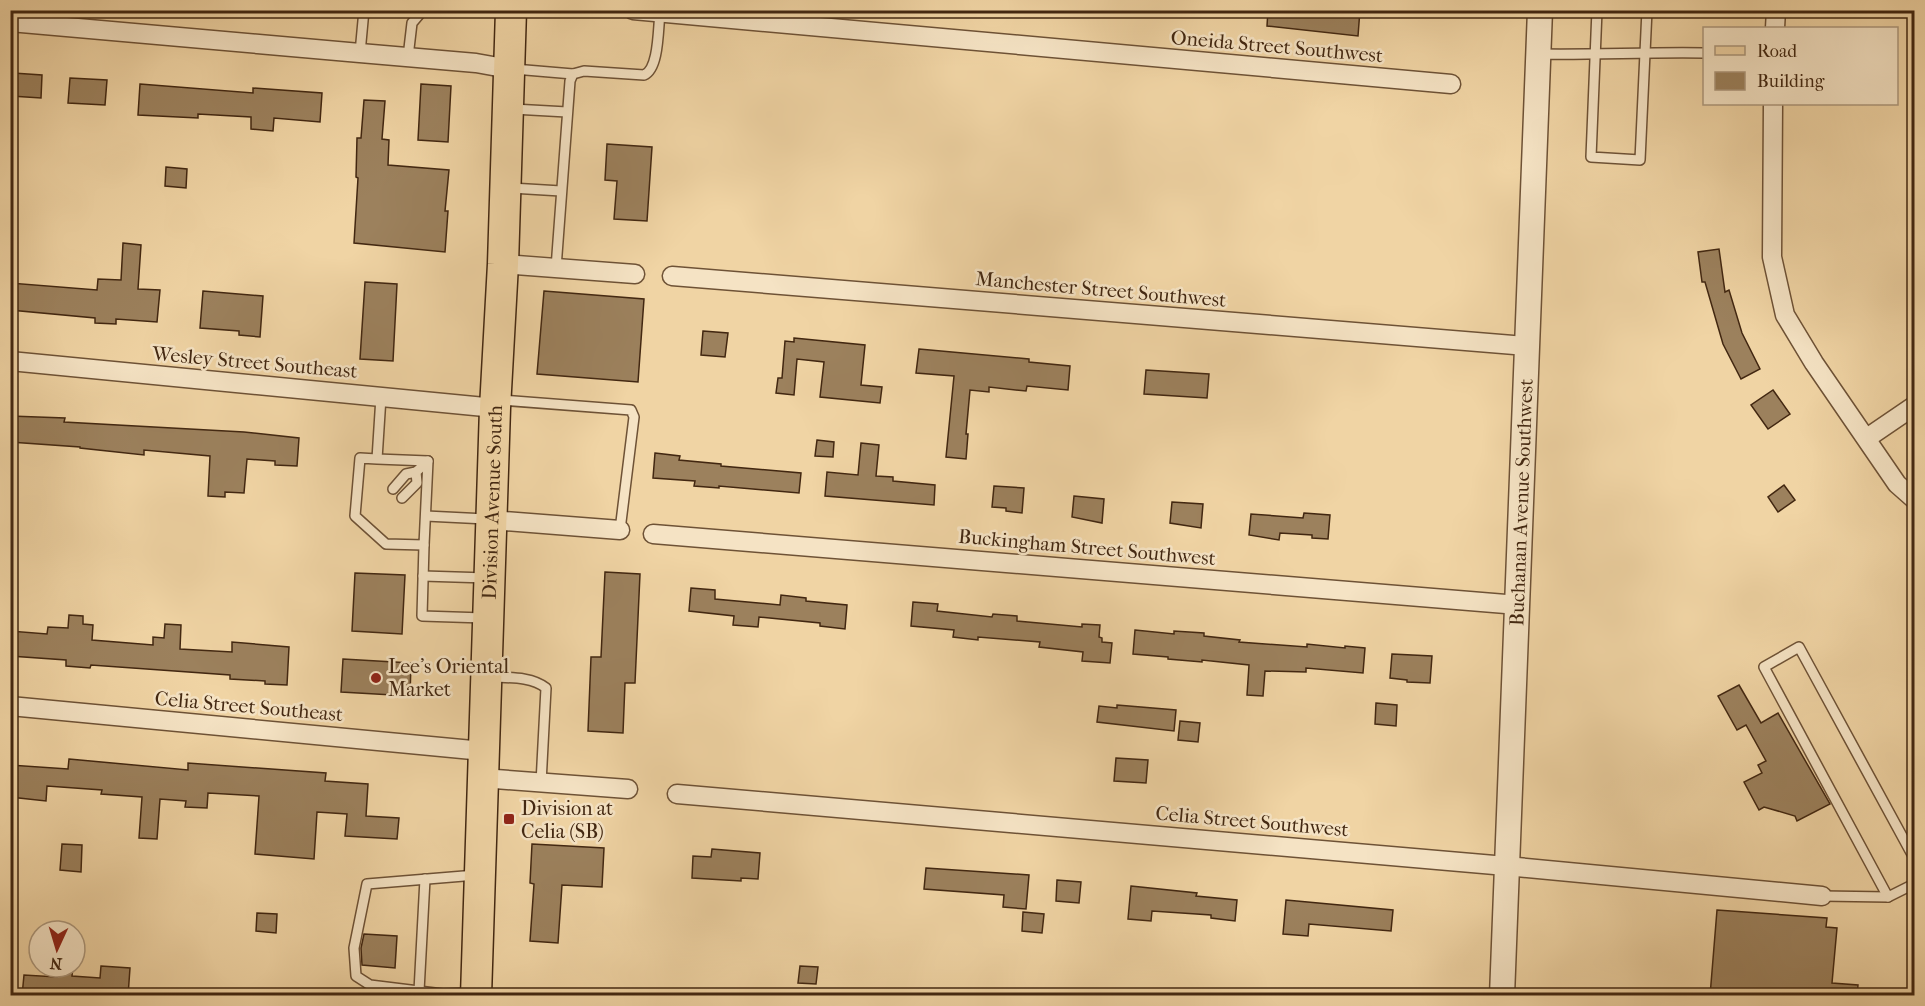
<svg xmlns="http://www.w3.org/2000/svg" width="1925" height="1006" viewBox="0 0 1925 1006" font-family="'IM FELL French Canon',serif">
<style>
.building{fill:#9c815d;stroke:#422711;stroke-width:1.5}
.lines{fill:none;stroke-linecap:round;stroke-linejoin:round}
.service-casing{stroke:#6e5236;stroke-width:12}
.minor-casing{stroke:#6e5236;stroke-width:21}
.tertiary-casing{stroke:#6e5236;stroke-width:27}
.primary-casing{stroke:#422711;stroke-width:33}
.service{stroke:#f5e3c4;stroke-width:9}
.minor{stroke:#f5e3c4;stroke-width:18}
.tertiary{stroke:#f5e3c4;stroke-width:24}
.primary{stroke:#f0d4a4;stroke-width:30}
.poi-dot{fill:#8f2418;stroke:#f5e3c4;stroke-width:2}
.labels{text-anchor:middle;stroke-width:5;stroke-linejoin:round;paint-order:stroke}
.street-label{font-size:20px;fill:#422711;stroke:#f5e3c4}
.poi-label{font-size:20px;fill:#422711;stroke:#f5e3c4;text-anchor:start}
</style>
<rect width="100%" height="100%" fill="#f0d4a4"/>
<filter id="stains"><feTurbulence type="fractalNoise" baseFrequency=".00333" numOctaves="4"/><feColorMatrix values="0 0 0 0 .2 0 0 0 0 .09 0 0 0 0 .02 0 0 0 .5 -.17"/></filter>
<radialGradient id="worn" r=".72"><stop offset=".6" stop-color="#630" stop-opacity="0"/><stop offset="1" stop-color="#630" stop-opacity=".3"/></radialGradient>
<!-- building -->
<g class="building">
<path d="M1268,10H1360L1358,36L1267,26Z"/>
<path d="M13,73L42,75L41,98L11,96Z"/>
<path d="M70,78L107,80L105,105L68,103Z"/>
<path d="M140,84L253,93V88L322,93L320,122L274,118L273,131L251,129V117L198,114V118L138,115Z"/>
<path d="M421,84L451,86L448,142L418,140Z"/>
<path d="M364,100L385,101L382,139L389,140L388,165L449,170L445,211H448L445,252L354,243L358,178L356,177L357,138H361Z"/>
<path d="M607,144L652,147L647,221L614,219L617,181L605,180Z"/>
<path d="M166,167L187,169L186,188L165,186Z"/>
<path d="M123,243L141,245L138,289L160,290L157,322L116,319V324L95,323V318L10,310V283L97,290L98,279L121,280Z"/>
<path d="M1719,249L1725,292L1729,290L1742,333L1760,369L1741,379L1723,344L1705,282H1702L1698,252Z"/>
<path d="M365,282L397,284L393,361L360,359Z"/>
<path d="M203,291L263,296L260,337L239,335V331L200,328Z"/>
<path d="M544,291L644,299L638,382L537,374Z"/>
<path d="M703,331L728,333L725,357L701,355Z"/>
<path d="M794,338L865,345L861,385L882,387L880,403L820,397L824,362L797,359L794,395L776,393L778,378H782L785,341L794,342Z"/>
<path d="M919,349L1029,359V362L1070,366L1068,390L1027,386L1026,391L989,387V392L970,390L966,434H968L966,459L946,457L954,376L916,373Z"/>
<path d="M1146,370L1209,374L1207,398L1144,394Z"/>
<path d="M1773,390L1790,414L1768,429L1751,405Z"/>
<path d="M10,416L65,418L64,422L244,432L299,438L297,466L275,465V461L247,459L244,493L225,492V497L208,496L210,456L144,450V455L80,448V447L10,442Z"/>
<path d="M817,440L834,442L833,457L815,456Z"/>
<path d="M861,443L879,445L876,476L893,477V481L935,485L934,505L825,496L827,472L858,475Z"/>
<path d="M655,453L680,456L679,460L721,464V466L801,473L799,493L719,486V488L694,486L695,481L653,478Z"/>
<path d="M1784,485L1795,500L1778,512L1768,497Z"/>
<path d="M994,486L1024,488L1022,513L1006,511V508L992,507Z"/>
<path d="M1074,496L1104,499L1102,523L1072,517Z"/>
<path d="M1172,502L1203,504L1201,528L1170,523Z"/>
<path d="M1304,513L1330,515L1328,539L1312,538V535L1280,533L1279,540L1249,535L1251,514L1303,518Z"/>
<path d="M605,572L640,574L635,683H625L623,733L588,731L591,657H601Z"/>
<path d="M355,573L405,575L402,634L352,631Z"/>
<path d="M691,588L715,590V599L780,605L781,595L806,598V601L847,605L845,629L820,626V623L759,617L758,627L733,625L734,616L689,611Z"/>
<path d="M913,602L938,604L937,611L992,617L993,614L1017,616V621L1082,627V624L1100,625L1099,637L1102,638V642L1112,643L1110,663L1082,661L1083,652L1039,647L1040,642L978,637V640L953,637L954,630L911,626Z"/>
<path d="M69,615L83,616V624L93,625L92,640L153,645V637L164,638L165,624L181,625L180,649L232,652V642L289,647L287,685L265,684V681L230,679V675L91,665L90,668L66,666V660L10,656V631L47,634L48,627L68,628Z"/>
<path d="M1135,630L1174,634V631L1204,633V636L1240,640L1239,642L1307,647V644L1345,648V646L1365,648L1363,673L1306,668V672L1265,671L1263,696L1247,695L1249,665L1202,660V662L1168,659V657L1133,654Z"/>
<path d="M1392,654L1432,656L1430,683L1407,682V680L1390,678Z"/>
<path d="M343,659L411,663L410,696L341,692Z"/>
<path d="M1739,685L1761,723L1778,713L1830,804L1797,821L1795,816L1764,807L1759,810L1744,782L1762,773L1758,765L1766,761L1746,725L1737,730L1718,696Z"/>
<path d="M1376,703L1397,705L1396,726L1375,724Z"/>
<path d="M1117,705L1176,710L1174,731L1097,722L1099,706L1117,708Z"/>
<path d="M1180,721L1200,723L1198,742L1178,740Z"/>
<path d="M1116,758L1148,760L1146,783L1114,781Z"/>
<path d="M69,759L188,770V763L326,773L325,781L368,784L366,816L399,818L397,839L345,836L347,814L317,812L314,859L255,854L259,796L208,793L207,808L185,807L186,801L160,799L157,839L139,838L142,797L101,794L102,790L47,786L46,801L10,797V765L68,769Z"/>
<path d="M62,844L82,845L81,872L60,870Z"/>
<path d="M532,844L604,848L602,887L562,885L558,943L530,941L534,884L530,883Z"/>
<path d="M712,849L760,853L758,879L741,878V881L692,878L693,856L711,857Z"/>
<path d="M926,868L1029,875L1026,909L1003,907L1004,895L924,889Z"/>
<path d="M1057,880L1081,882L1079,903L1056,901Z"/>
<path d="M1131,886L1197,893L1196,896L1237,900L1235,921L1211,918V915L1152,911L1151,921L1128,919Z"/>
<path d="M1286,900L1393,910L1391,931L1309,924L1308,936L1283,934Z"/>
<path d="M1717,910L1827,918L1826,927L1837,928L1832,983L1858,985L1857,996H1710Z"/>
<path d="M1023,912L1044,914L1042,933L1022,931Z"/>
<path d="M257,913L277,914L276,933L256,931Z"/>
<path d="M364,934L397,936L395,968L362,965L361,948Z"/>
<path d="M101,966L130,968L128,996H22L24,975L57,977L58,967H73L72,976L100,978Z"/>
<path d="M800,966L818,967L816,984L798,983Z"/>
</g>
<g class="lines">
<!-- service casing -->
<g class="service-casing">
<g id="service">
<path d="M1597,10L1591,157L1640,160L1647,10"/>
<path d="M360,53L364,10"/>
<path d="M1539,54C1594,55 1649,52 1704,53"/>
<path d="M408,57L412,23L423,10"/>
<path d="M514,69L573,74"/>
<path d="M513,109L567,112"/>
<path d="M511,188L561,191"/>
<path d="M556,268L570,81L573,74L584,71L644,75C659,69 658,29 660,13"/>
<path d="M500,400L631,410L634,417L620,530"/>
<path d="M377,459L360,458L355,516L386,544L424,545L428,461L377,459L381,397"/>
<path d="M393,489L406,474L416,472"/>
<path d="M402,498L417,483L416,472L428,461"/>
<path d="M426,516L486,519"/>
<path d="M424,545L422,616L484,618"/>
<path d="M423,576L487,578"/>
<path d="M490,677C508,678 531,676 546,688L541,783"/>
<path d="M1822,896L1888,897L1914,884"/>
<path d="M1888,897L1764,667L1799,647L1914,858"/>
<path d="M419,991L425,879"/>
<path d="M473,993L443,994L370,985L356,976L354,948L367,884L476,875"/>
</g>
</g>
<!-- minor casing -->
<g class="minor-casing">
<g id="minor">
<path d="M633,10L1451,84"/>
<path d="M10,22L360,53L476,63L509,69"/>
<path d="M1775,28L1776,10"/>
<path d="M1773,104L1772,257L1785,315L1814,363L1897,484L1914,499"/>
<path d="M503,264L635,274"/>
<path d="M672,276L1527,346"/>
<path d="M10,361L495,408"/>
<path d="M1867,438L1914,406"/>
<path d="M491,520L620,530"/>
<path d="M653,534L1518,605"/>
<path d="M10,706L483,751"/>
<path d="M482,778L628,789"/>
<path d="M677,794L1506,866L1822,896"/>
</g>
</g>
<!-- tertiary casing -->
<g class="tertiary-casing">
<g id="tertiary">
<path id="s1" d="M1502,996L1540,10"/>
</g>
</g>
<!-- primary casing -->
<g class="primary-casing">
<g id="primary">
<path id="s2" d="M476,996L495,408L503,264L511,10"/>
</g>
</g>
<!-- service -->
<use href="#service" class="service"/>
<!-- minor -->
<use href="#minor" class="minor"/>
<!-- tertiary -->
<use href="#tertiary" class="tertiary"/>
<!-- primary -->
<use href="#primary" class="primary"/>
</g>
<!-- markers -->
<g class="poi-dot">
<circle cx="376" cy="678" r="6"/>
<rect x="503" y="813" width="12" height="12" rx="3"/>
</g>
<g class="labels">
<!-- street labels -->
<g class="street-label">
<text transform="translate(1277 46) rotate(5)" y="7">Oneida Street Southwest</text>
<text transform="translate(1101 289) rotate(5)" y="7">Manchester Street Southwest</text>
<text transform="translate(255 362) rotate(5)" y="7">Wesley Street Southeast</text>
<text dy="7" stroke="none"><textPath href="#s2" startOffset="494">Division Avenue South</textPath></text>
<text dy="7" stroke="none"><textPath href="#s1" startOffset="494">Buchanan Avenue Southwest</textPath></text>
<text transform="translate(1087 547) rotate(5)" y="7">Buckingham Street Southwest</text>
<text transform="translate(249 706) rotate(5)" y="7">Celia Street Southeast</text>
<text transform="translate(1252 821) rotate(5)" y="7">Celia Street Southwest</text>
</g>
<!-- poi labels -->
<g class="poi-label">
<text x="388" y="673">Lee's Oriental<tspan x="388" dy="23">Market</tspan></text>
<text x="521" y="815">Division at<tspan x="521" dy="23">Celia (SB)</tspan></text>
</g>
</g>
<!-- margin -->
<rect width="1925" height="1006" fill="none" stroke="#f0d4a4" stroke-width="36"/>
<rect x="12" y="12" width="1901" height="982" fill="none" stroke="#422711" stroke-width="3"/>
<rect x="18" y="18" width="1889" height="970" fill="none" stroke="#422711" stroke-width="1.5"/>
<!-- legend -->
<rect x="1703" y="27" width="195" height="78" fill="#f5e3c4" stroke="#ad987c" stroke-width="1.5"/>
<rect x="1715" y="46" width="30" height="9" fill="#f0d4a4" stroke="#ad987c" stroke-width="1.5"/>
<text x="1757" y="57" font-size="18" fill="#422711">Road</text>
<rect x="1715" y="72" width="30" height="18" fill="#9c815d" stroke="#ad987c" stroke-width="1.5"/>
<text x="1757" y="87" font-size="18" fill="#422711">Building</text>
<!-- north arrow -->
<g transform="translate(57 949) rotate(184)"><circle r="28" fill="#f5e3c4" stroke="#ad987c" stroke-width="1.5"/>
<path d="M0-4.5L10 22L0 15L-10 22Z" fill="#8f2418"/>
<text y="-9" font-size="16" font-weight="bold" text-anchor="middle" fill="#422711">N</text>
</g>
<rect width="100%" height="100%" filter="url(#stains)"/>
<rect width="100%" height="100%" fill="url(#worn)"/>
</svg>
